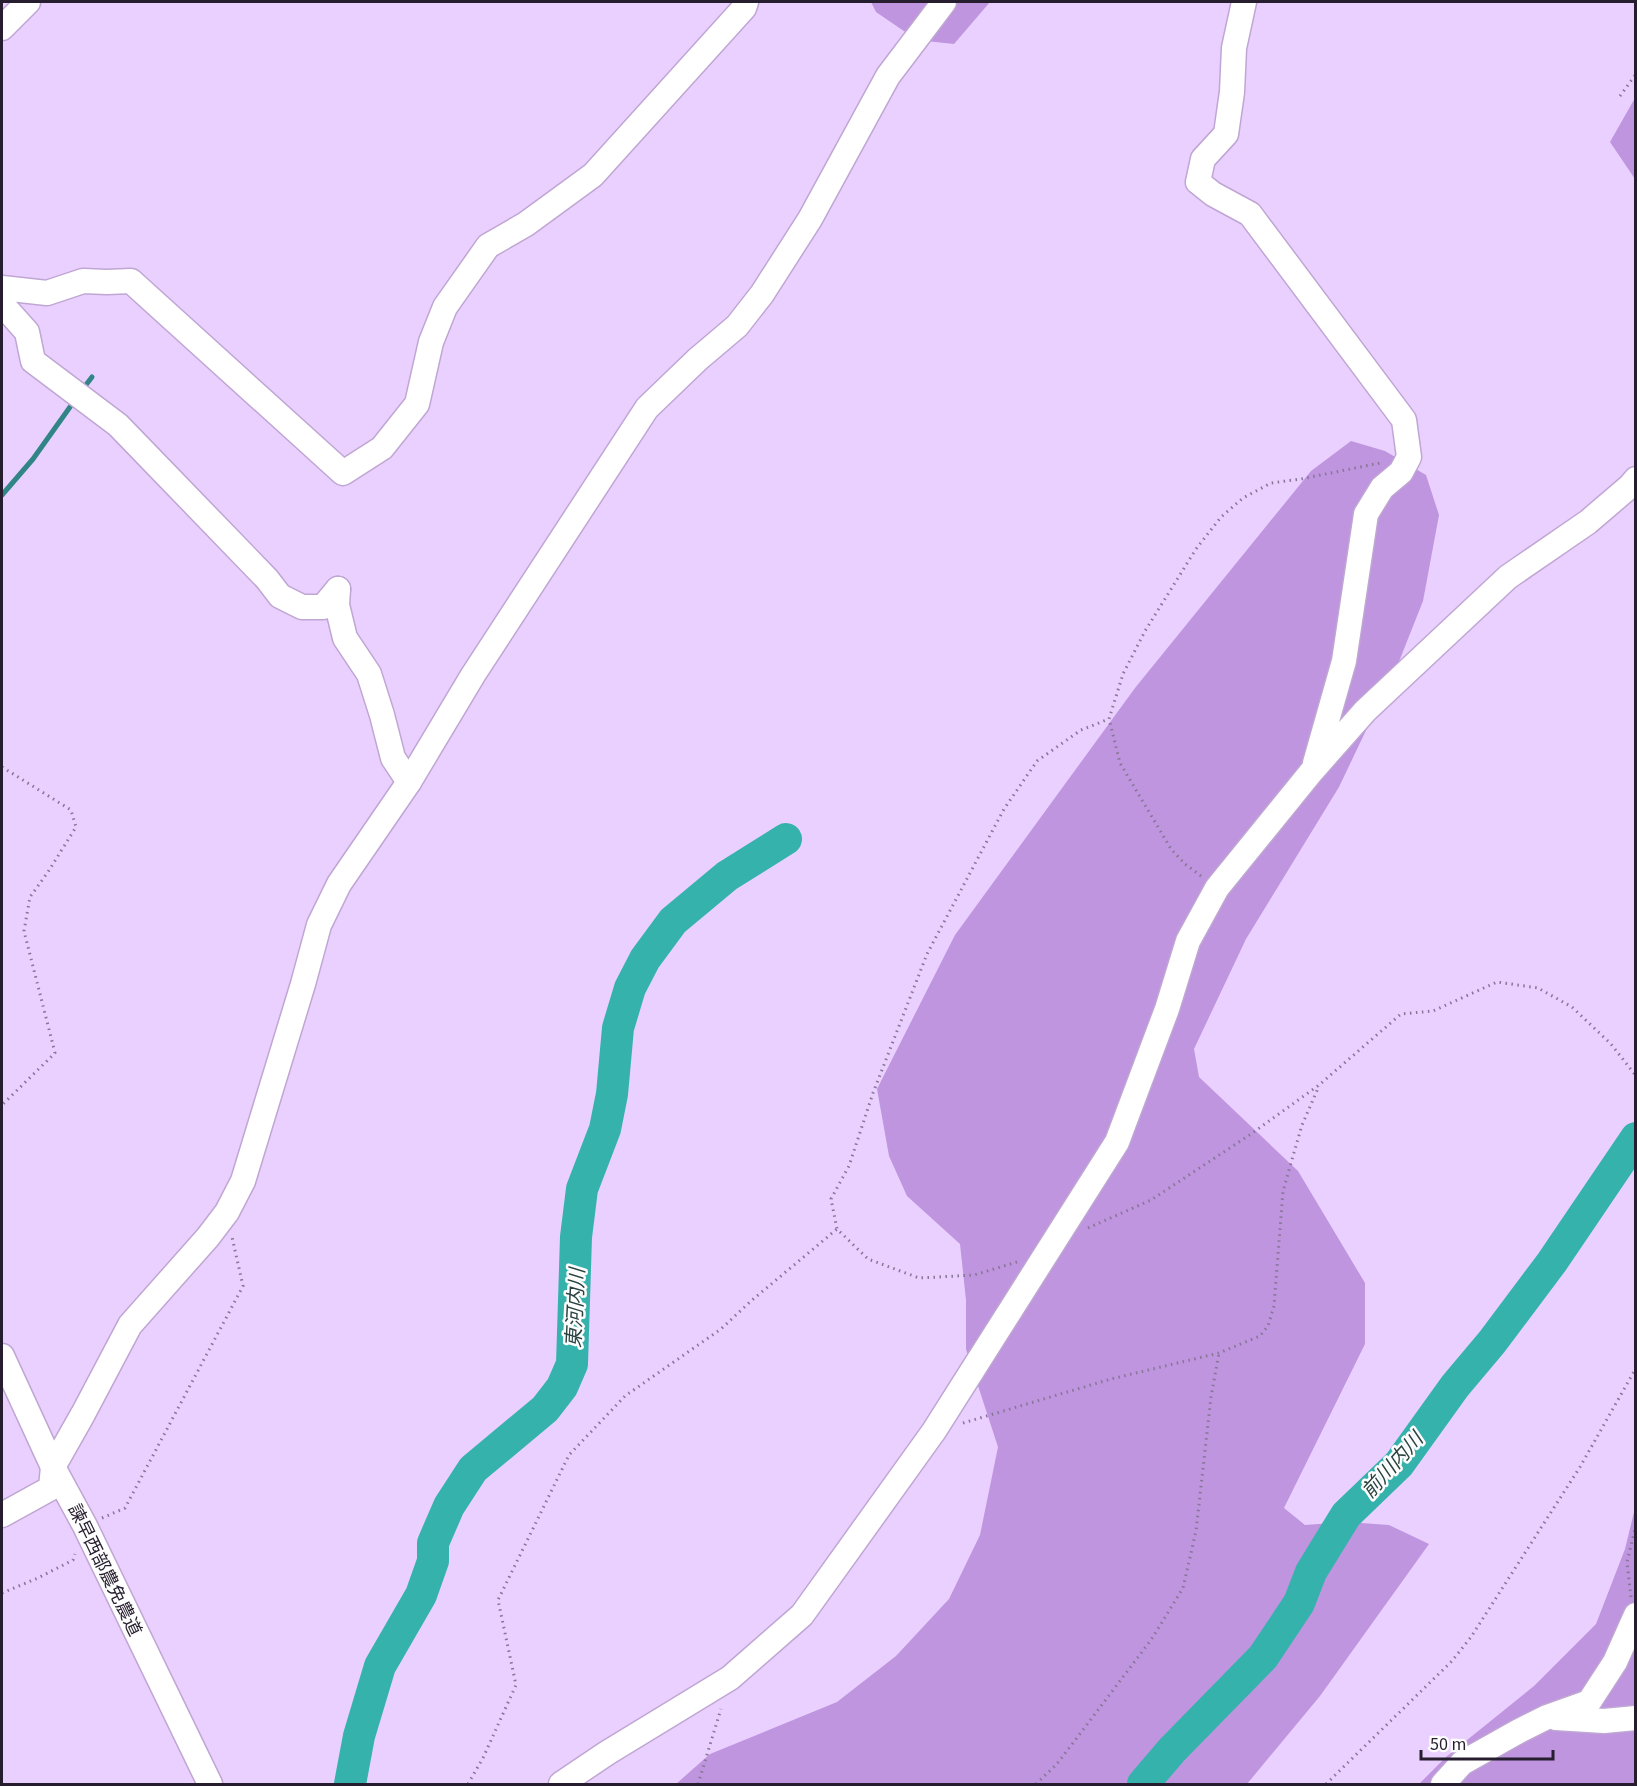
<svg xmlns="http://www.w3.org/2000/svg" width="1637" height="1786" viewBox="0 0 1637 1786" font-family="'Source Sans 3','Noto Sans JP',sans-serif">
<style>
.green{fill:#be95de}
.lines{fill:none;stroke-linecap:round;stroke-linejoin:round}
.stream{stroke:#318586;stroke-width:5}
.river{stroke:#36b2ac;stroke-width:32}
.minor-casing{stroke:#bfa6d3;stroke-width:27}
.path{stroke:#877695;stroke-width:3;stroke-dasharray:1.5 4.5;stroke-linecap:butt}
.minor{stroke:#fff;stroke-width:24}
.labels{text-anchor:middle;stroke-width:5;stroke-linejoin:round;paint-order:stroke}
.street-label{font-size:18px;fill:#261d2e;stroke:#fdfdfd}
.water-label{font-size:20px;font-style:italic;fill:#294341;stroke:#fdfdfd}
</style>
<rect width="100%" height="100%" fill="#ead0ff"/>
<!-- green -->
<g class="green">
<path d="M871,2H990L954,44L917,40L876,12Z"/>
<path d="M1635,98V179L1610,142Z"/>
<path d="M1351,441L1385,451L1426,475L1439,515L1423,601L1400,659L1339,787L1246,939L1194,1049L1199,1077L1298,1171L1365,1283V1344L1284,1508L1305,1525L1347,1522L1389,1525L1429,1544L1320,1696L1247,1784H676L710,1754L837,1702L896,1656L949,1599L980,1535L998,1447L966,1349V1300L960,1244L907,1196L889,1156L877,1089L955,935L1135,688L1311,471Z"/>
<path d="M1635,1508V1784H1419L1446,1757L1534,1686L1596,1624L1625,1549Z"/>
</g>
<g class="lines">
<!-- stream -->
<g class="stream">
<path d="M82,390L92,377"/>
<path d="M2,495L33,459L75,400"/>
</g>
<!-- river -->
<g class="river">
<path d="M350,1784L359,1736L380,1666L421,1595L433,1561V1543L449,1506L473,1469L545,1409L562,1387L572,1364L576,1237L582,1189L605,1129L612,1094L618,1028L630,988L645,959L673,921L727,876L786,839"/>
<path d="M1143,1784L1172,1750L1263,1657L1299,1603L1311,1572L1346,1515L1399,1464L1455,1386L1492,1342L1552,1262L1636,1138"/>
</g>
<!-- minor casing -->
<g class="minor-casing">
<g id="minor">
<path d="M1244,2L1234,48L1232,92L1226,134L1203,159L1198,182L1213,194L1250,214L1404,420L1409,457L1401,472L1382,488L1366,514L1344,661L1315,763"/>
<path d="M2,28L28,2"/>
<path d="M2,288L47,293L83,281L107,282L131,281L343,473L382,448L417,404L431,342L445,307L488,246L526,224L593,175L744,8L746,2"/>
<path d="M2,304L27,332L33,361L118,425L267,579L280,596L302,607H323L338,589"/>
<path d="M338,589L337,605L345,638L369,674L382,715L393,758L409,782"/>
<path d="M2,1356L53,1467L85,1526L210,1784"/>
<path d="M2,1515L51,1488L53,1467L83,1414L130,1325L208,1237L227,1212L243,1181L303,984L319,925L339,884L409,782L473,675L647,408L698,359L737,326L762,294L810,219L888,76L944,2"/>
<path d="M1556,1718L1604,1721L1636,1718"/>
<path d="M561,1784L607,1753L730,1678L802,1615L934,1431L1117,1142L1167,1009L1188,941L1217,888L1312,771L1365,711L1508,577L1588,522L1630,486L1636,479"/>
<path d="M1443,1784L1462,1763L1519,1731L1547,1717L1589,1702L1615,1662L1636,1615"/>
</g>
</g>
<!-- path -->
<g class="path">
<path d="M1620,96L1636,74"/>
<path d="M2,767L71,810L76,827L48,872L30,897L24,931L55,1053L2,1105"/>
<path d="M1201,876L1185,864L1171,849L1120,763L1109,719L1123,674L1145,631L1196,549L1221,517L1243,498L1271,483L1301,479L1380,463"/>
<path d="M1088,1228L1151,1200L1251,1134L1319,1085L1401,1014L1433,1011L1497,982L1538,988L1572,1007L1611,1044L1636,1076"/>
<path d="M1017,1262L974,1275L919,1278L868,1259L837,1229L831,1199L849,1166L873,1093L927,954L1004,809L1037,761L1081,730L1109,719"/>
<path d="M963,1423L1111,1379L1219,1353L1260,1336L1268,1326L1274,1306L1283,1191L1302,1125L1319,1086"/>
<path d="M102,1518L125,1508L243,1286L232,1237"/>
<path d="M2,1593L38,1578L73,1560L75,1554"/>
<path d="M1631,1597L1627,1562L1636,1525"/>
<path d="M468,1784L483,1758L516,1685L498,1600L569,1455L625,1396L721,1329L751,1301L837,1229"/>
<path d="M698,1784L721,1709"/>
<path d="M1036,1784L1057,1764L1151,1640L1183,1588L1196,1531L1211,1397L1219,1353"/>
<path d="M1326,1784L1452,1661L1471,1637L1580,1467L1636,1368"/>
</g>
<!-- minor -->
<use href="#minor" class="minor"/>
</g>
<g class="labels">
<!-- street labels -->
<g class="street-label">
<text transform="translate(105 1570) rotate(64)" y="6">諫早西部農免農道</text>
</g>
<!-- water labels -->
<g class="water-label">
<text transform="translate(575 1308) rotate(-87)" y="7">東河内川</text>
<text transform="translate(1392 1465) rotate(-48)" y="7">前川内川</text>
</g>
</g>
<!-- border -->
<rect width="1637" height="1786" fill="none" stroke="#261d2e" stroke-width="6"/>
<!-- scale -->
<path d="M1421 1750v9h132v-9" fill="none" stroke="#261d2e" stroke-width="3"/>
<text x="1430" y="1750" font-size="18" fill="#261d2e" stroke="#fdfdfd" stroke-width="4.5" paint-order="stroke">50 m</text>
</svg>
